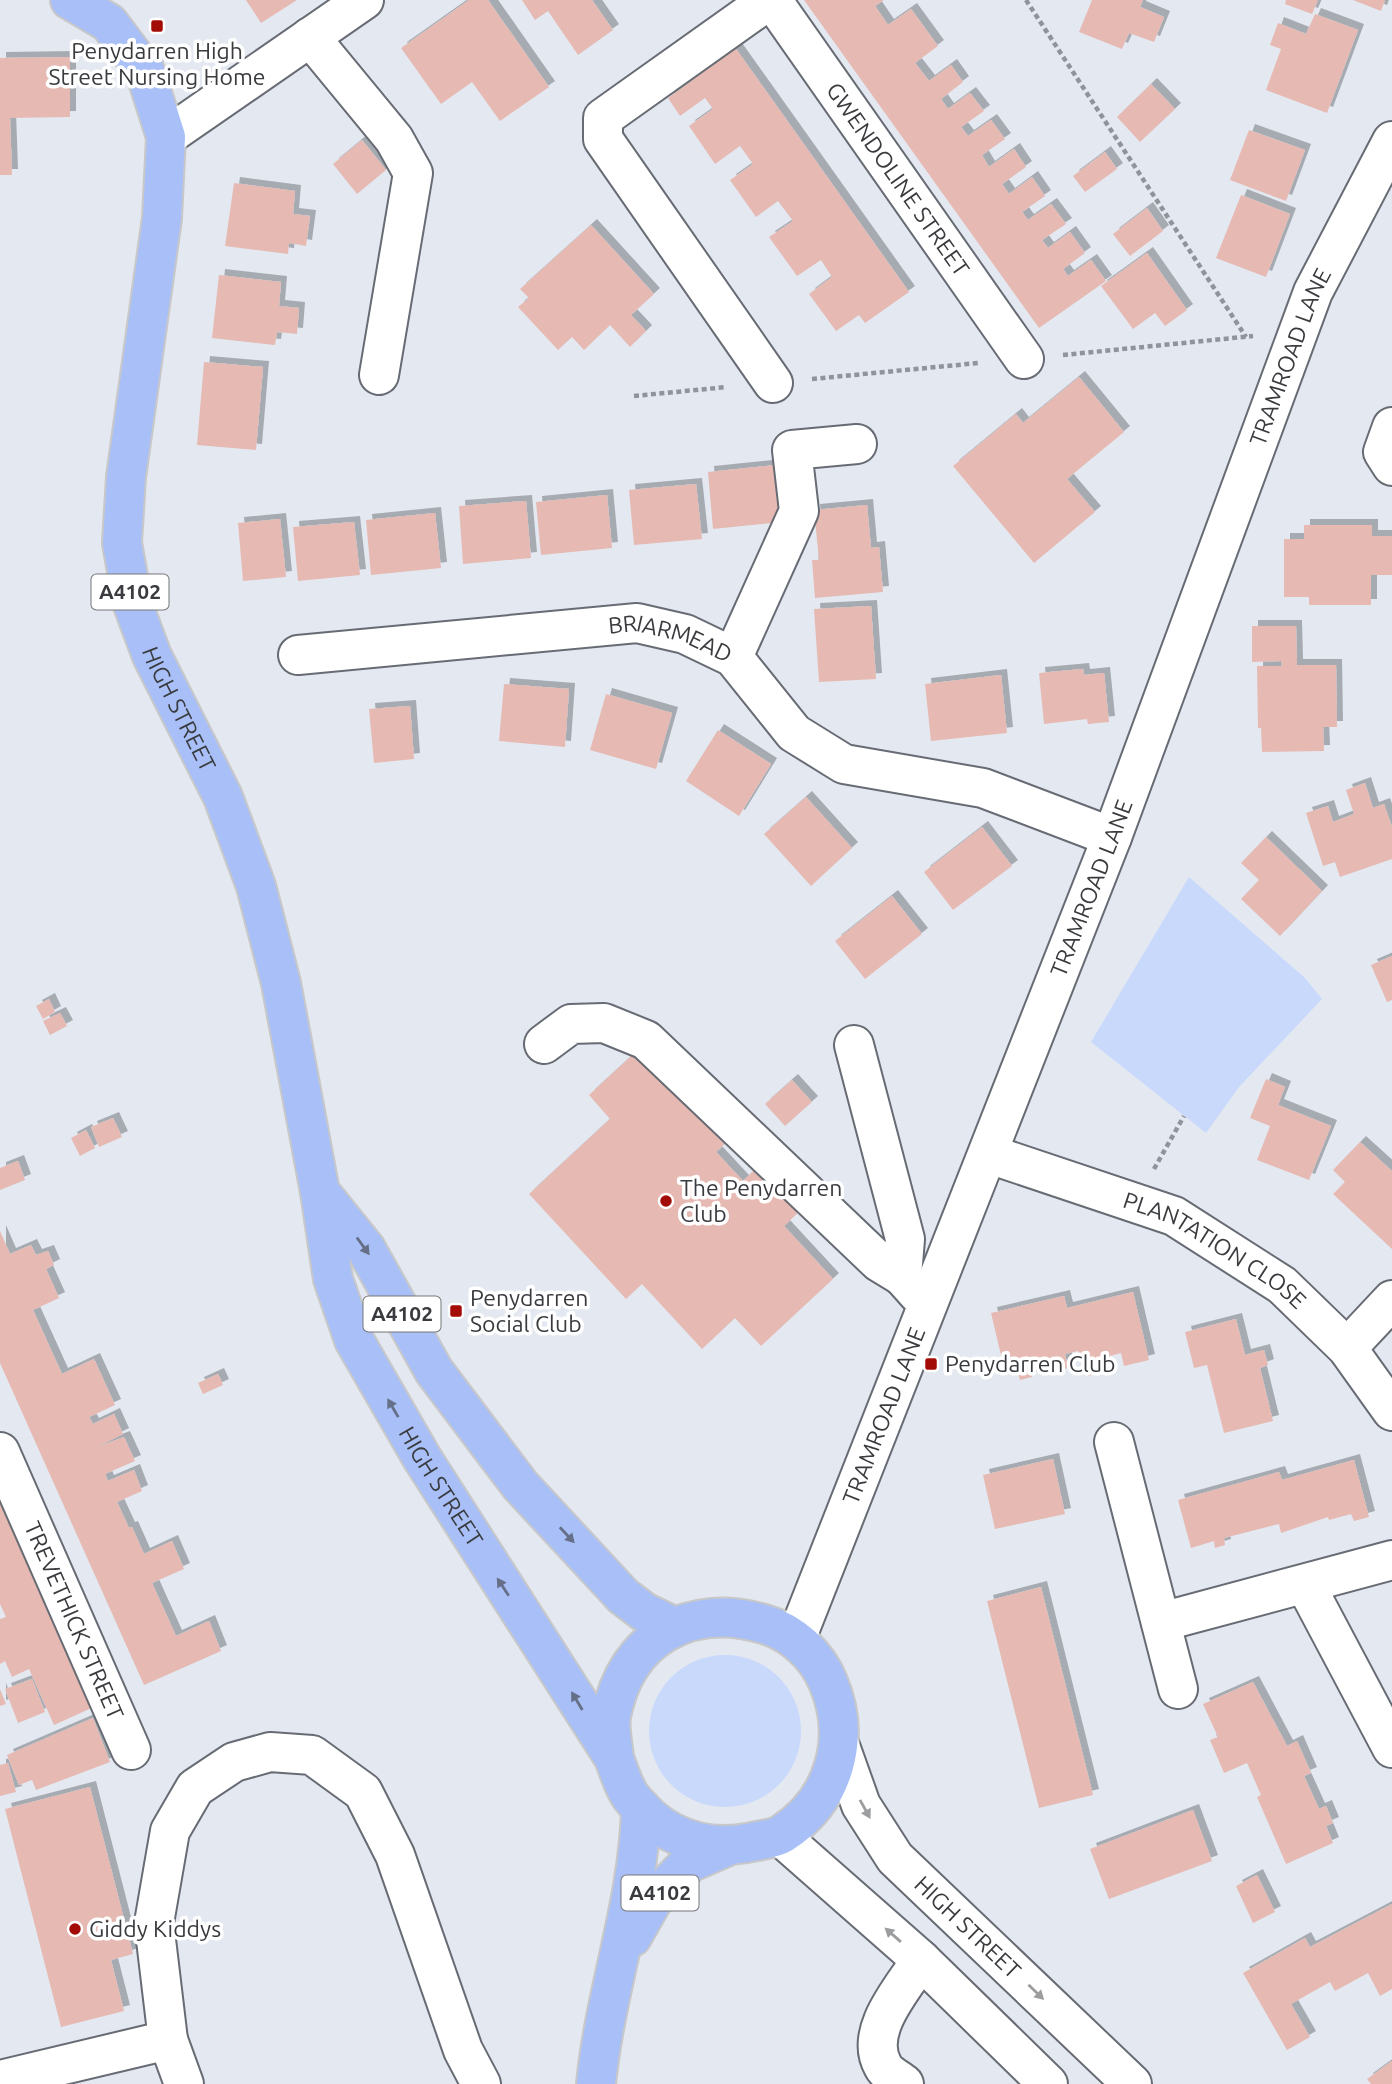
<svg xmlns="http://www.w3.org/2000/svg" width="1392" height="2084" viewBox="0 0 1392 2084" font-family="Ubuntu,sans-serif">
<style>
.green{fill:#c9d9fc}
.building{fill:#e6bab3;filter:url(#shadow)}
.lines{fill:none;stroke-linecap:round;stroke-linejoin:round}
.minor-casing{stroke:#676b73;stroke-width:42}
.major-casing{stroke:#c8c8c9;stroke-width:42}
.path{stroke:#909399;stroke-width:4.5;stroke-dasharray:5 3.5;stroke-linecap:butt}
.minor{stroke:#fff;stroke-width:38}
.major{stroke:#a8bff7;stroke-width:38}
.oneway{fill:#657088}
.oneway2{fill:#9c9d9e}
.poi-dot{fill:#a30c06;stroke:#fff;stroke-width:2.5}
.labels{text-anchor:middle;stroke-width:7;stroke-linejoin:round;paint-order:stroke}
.shield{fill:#fff;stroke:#747678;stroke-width:2}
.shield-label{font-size:21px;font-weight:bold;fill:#393b3e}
.poi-label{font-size:23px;fill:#393b3e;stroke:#fff;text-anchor:start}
.street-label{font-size:23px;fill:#393b3e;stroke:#fff}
</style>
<defs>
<filter id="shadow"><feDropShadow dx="6" dy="-6" stdDeviation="0" flood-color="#0004"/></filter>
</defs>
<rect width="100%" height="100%" fill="#e3e8f1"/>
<!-- green -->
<g class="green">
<path d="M1189,877L1305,978L1322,999L1239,1087L1206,1133L1091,1042Z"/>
<circle cx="725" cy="1731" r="76"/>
</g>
<!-- building -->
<g class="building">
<path d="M246,0H297L261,23Z"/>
<path d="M469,0H488L549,87L500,121L472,82L441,104L401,48Z"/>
<path d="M522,0H592L613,30L578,55L548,11L535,20Z"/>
<path d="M804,0H884L875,6L888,25L911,9L938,46L915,63L929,81L951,65L963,82L941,99L948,109L970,93L984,111L961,127L968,136L991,120L1005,139L982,155L989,167L1014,149L1026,167L1002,184L1009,194L1032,177L1045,196L1022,212L1028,220L1051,204L1066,224L1042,240L1048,248L1070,232L1085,253L1063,269L1068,276L1091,260L1106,281L1039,328Z"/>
<path d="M1092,0H1143L1140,7L1164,17L1154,42L1129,33L1122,49L1079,32Z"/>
<path d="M1286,0H1318L1312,14L1285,4Z"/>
<path d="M1353,0H1385L1381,11Z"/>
<path d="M1315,14L1358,30L1327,113L1266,90L1281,49L1270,45L1278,23L1306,34Z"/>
<path d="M729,39L909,292L865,323L859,315L836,331L809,294L832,277L821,260L797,276L769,237L793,221L778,201L756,217L730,180L753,164L740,146L715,164L689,126L713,109L705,98L680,116L668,98L693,80L685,69Z"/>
<path d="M70,57V117L10,118L12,175H0V58Z"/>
<path d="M1151,84L1175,109L1140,142L1117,117Z"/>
<path d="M1249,130L1305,150L1286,201L1230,180Z"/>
<path d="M362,140L386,170L357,194L333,164Z"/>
<path d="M1105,152L1117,169L1085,192L1073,176Z"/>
<path d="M234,183L295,191L293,214L310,216L306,246L289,243L288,254L225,246Z"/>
<path d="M1241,195L1290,214L1266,277L1216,258Z"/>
<path d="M1147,208L1163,231L1130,256L1113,234Z"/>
<path d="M591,225L654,294L631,315L646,331L630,347L610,325L584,350L572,337L558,350L518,307L529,298L520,289Z"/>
<path d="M1147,253L1187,310L1165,326L1155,313L1133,329L1101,286Z"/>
<path d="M219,275L281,282L279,306L299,308L297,334L277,332L275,345L212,338Z"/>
<path d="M204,362L263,367L256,450L197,445Z"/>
<path d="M1079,377L1124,432L1067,479L1095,512L1034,563L953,466L1016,414L1023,423Z"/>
<path d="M776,465L781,522L713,529L708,472Z"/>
<path d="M696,484L702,539L634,545L629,490Z"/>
<path d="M607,495L612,548L541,555L536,502Z"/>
<path d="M526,501L531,558L463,564L459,506Z"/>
<path d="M867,505L871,548L879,547L883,592L815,598L812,560H819L814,510Z"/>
<path d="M435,513L441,568L371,575L366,520Z"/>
<path d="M280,519L286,577L243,581L238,523Z"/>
<path d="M354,522L360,575L298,581L293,527Z"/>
<path d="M1304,525H1372V536H1392V575H1371V605H1309V597H1284V539H1304Z"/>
<path d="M871,606L876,679L819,682L814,609Z"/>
<path d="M1252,626H1296L1297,665H1336L1337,727H1323L1324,751L1262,752L1261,728H1258L1257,666H1282L1281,661L1252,662Z"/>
<path d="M1083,669L1084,675L1104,673L1109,722L1088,724L1087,719L1044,724L1039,673Z"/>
<path d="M1001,675L1007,733L931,741L925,684Z"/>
<path d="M504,684L569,689L565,747L499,741Z"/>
<path d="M606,694L672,713L656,769L590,750Z"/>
<path d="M410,706L414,759L374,763L369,709Z"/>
<path d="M718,730L771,764L739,816L686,781Z"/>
<path d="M1365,783L1373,808L1384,804L1392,827V859L1340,877L1335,862L1323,866L1306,813L1328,806L1333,822L1354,814L1346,790Z"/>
<path d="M806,797L852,848L811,886L764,834Z"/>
<path d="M982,827L1012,866L953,910L924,872Z"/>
<path d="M1266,837L1322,891L1280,936L1241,899L1259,880L1241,863Z"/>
<path d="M892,896L922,934L865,979L835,941Z"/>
<path d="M1392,956V1000L1387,1002L1371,965Z"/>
<path d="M49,999L55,1012L43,1019L36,1006Z"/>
<path d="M60,1013L67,1026L50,1035L43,1021Z"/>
<path d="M639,1049L726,1143L716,1152L743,1181L762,1163L803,1208L784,1226L833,1279L761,1346L735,1318L702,1349L642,1284L626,1299L529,1194L610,1119L589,1095Z"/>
<path d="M1266,1079L1285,1087L1278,1105L1331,1126L1309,1180L1257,1160L1270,1126L1250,1118Z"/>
<path d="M792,1080L812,1102L785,1126L765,1104Z"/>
<path d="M113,1118L122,1137L99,1147L91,1127Z"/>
<path d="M86,1130L95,1148L80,1156L71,1138Z"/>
<path d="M1360,1142L1392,1171V1249L1333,1194L1345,1182L1333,1170Z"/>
<path d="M18,1161L25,1180L0,1190V1168Z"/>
<path d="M0,1231L10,1254L31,1245L36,1255L48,1251L54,1265L46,1269L59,1298L33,1310L62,1374L94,1359L115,1405L89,1417L93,1424L114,1414L123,1434L97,1447L124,1437L135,1461L105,1474L108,1481L134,1470L142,1491L117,1502L129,1528L132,1527L144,1554L172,1541L184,1569L152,1583L176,1636L209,1621L221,1651L144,1685L0,1363Z"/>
<path d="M1133,1292L1149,1360L1124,1366L1121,1353L1102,1358L1106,1371L1088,1376L1078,1351L1065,1354L1068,1368L1045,1374L1041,1359L1029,1362L1032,1377L1020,1380L1016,1365L1004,1368L991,1313L1064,1296L1067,1308Z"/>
<path d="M1236,1319L1245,1355L1264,1350L1268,1365L1260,1368L1273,1421L1224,1433L1207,1365L1194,1368L1185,1332Z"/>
<path d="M218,1374L223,1385L203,1394L198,1383Z"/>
<path d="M1053,1459L1065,1514L995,1529L983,1475Z"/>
<path d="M1354,1460L1369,1517L1354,1521L1351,1514L1329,1520L1328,1517L1281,1533L1279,1524L1224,1538L1225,1545L1215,1548L1214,1541L1191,1548L1178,1500L1279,1472L1282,1480Z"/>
<path d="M0,1484L98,1705L54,1725L29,1669L12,1677L5,1661L0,1664V1619L6,1617L0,1604Z"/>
<path d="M1041,1587L1093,1795L1039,1808L987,1601Z"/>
<path d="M32,1679L45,1712L18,1723L5,1689Z"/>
<path d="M1253,1682L1287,1746L1297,1741L1311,1773L1304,1776L1319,1809L1326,1806L1333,1823L1326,1826L1333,1843L1286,1864L1257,1797L1261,1795L1247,1763L1224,1773L1210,1740L1218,1737L1203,1704Z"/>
<path d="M0,1689L6,1704L0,1706Z"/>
<path d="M93,1718L110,1762L36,1790L32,1780L19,1785L7,1755Z"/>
<path d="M8,1763L16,1792L0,1796V1765Z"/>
<path d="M90,1787L133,1954L111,1960L124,2011L61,2027L5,1809Z"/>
<path d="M1193,1810L1212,1861L1109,1899L1090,1849Z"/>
<path d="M1257,1875L1275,1912L1253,1923L1236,1886Z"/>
<path d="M1392,1904V1989L1380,1996L1368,1973L1335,1991L1330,1982L1291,2004L1310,2037L1287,2050L1243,1973L1305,1938L1310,1947Z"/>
<path d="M1392,2061V2084H1371L1367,2079Z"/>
</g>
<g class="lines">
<!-- minor casing -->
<g class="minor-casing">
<g id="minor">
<path d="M769,0L603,118V139L773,383"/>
<path id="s1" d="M772,0L1024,359"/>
<path d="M310,37L394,139L413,173L379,375"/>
<path d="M166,137L364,0"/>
<path d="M1392,427L1383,452L1392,466"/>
<path id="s2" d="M298,655L637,623L685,634L733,657L794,733L844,764L983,788L1112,837"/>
<path d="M733,657L799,511L792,450L857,444"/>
<path d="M544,1044L571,1024L604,1023L646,1040L879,1262L902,1276"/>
<path d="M854,1045L905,1239L902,1276L918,1294"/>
<path id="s3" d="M989,1154L1174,1216L1282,1285L1347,1348L1392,1411"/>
<path d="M1347,1348L1392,1300"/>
<path d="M1114,1442L1178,1689"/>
<path id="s4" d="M0,1452L131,1750"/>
<path d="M1305,1584L1392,1748"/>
<path d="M1161,1622L1392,1560"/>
<path id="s5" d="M796,1639L1112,837L1313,292L1392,141"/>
<path id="s6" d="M840,1746L861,1805L895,1858L1132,2084"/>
<path d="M780,1836L921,1960L1048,2084"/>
<path d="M168,2040L184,2084"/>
<path d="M0,2080L168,2040L154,1923L170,1831L195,1788L234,1762L270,1752L312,1755L363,1792L395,1855L463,2050L481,2084"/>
<path d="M904,2084C898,2079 886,2073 883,2066C863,2031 904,1987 921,1960"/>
</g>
</g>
<!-- major casing -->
<g class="major-casing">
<g id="major">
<path id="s7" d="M70,0L109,23L145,71L166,137L162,218L126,477L122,543L133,605L152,656L223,797L256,886L281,983L320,1192L333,1279L354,1340L422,1458L614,1758C619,1771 623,1786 631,1797C662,1837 703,1852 752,1842C761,1840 774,1839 782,1834C835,1800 852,1738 828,1682C817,1655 792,1632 764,1624C689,1602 626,1638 611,1716C609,1729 613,1745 614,1758"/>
<path d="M320,1192L366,1249L434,1371L520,1485L623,1596L644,1612L673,1626"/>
<path d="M632,1937L653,1900L689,1863L726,1847"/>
<path d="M596,2084C605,1991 639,1902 641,1808"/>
</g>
</g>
<!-- path -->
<g class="path">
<path d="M1026,0L1246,337"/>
<path d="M1063,355L1253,336"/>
<path d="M812,379L978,363"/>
<path d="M634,396L727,387"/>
<path d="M1154,1169L1184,1116"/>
</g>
<!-- minor -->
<use href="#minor" class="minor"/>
<!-- major -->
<use href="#major" class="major"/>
</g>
<!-- one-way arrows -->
<defs><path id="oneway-solid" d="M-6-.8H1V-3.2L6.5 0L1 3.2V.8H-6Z" transform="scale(1.75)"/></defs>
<g class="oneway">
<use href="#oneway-solid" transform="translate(363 1246) rotate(54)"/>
<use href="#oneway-solid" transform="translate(393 1408) rotate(-120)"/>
<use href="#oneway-solid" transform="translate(567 1535) rotate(47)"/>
<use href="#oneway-solid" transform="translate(503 1587) rotate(-123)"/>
<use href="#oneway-solid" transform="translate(577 1701) rotate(-121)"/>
</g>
<g class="oneway2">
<use href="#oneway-solid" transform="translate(865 1809) rotate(61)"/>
<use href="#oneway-solid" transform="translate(893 1935) rotate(-139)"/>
<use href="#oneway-solid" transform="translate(1036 1992) rotate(44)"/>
</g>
<!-- markers -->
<g class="poi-dot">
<rect x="150" y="19" width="14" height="14" rx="3.5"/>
<circle cx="666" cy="1201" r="7"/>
<rect x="449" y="1304" width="14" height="14" rx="3.5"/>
<rect x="924" y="1357" width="14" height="14" rx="3.5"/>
<circle cx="75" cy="1929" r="7"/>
</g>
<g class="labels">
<!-- shield labels -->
<g class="shield">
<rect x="91.5" y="574.5" width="77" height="35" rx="5"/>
<rect x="363.5" y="1296.5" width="77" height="35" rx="5"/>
<rect x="621.5" y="1875.5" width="77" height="35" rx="5"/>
</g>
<g class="shield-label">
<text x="130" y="599">A4102</text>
<text x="402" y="1321">A4102</text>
<text x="660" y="1900">A4102</text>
</g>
<!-- poi labels -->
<g class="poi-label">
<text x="157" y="59" text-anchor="middle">Penydarren High<tspan x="157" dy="26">Street Nursing Home</tspan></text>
<text x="680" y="1196">The Penydarren<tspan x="680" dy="26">Club</tspan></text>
<text x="470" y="1306">Penydarren<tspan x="470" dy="26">Social Club</tspan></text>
<text x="945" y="1372">Penydarren Club</text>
<text x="89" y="1937">Giddy Kiddys</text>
</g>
<!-- street labels -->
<g class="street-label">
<text dy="8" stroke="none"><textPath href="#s1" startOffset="219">GWENDOLINE STREET</textPath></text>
<text dy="8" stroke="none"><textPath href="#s5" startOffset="1374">TRAMROAD LANE</textPath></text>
<text dy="8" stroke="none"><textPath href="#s2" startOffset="376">BRIARMEAD</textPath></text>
<text dy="8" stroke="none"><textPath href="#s7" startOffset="760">HIGH STREET</textPath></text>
<text dy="8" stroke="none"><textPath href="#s5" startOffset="807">TRAMROAD LANE</textPath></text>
<text dy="8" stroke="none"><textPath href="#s3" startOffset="247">PLANTATION CLOSE</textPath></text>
<text dy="8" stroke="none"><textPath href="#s5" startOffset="240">TRAMROAD LANE</textPath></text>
<text dy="8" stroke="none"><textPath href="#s7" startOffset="1589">HIGH STREET</textPath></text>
<text dy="8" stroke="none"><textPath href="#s4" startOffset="184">TREVETHICK STREET</textPath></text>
<text dy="8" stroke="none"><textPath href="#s6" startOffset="226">HIGH STREET</textPath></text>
</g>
</g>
</svg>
